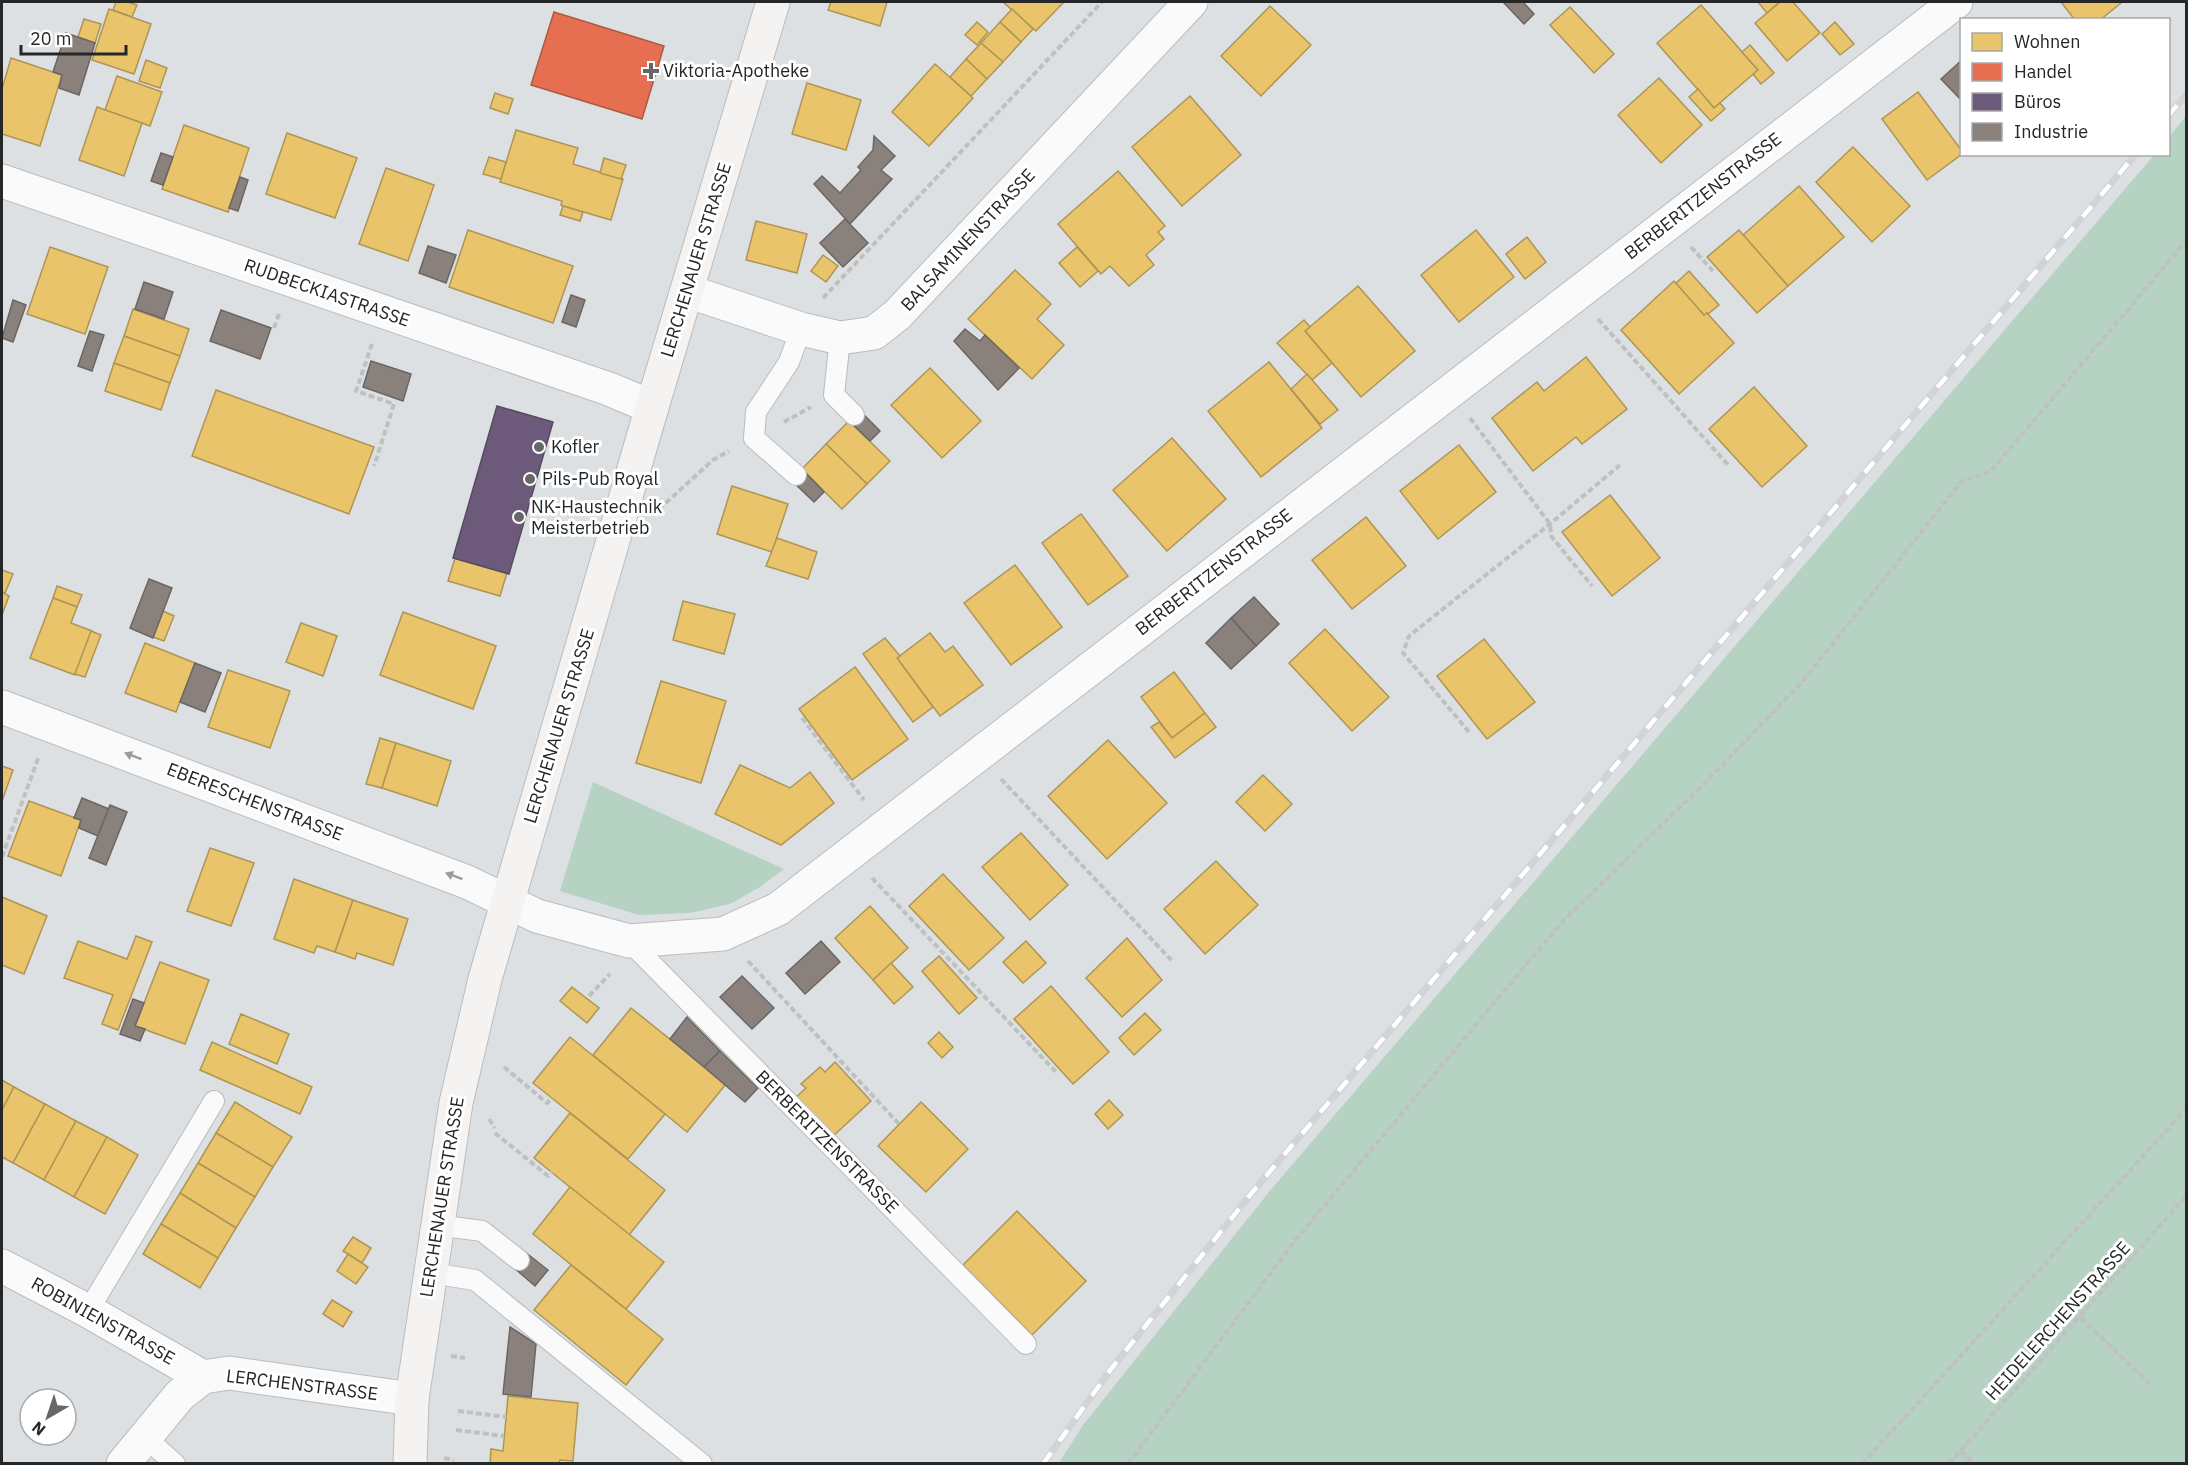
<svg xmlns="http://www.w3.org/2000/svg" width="2188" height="1465" viewBox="0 0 2188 1465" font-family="'IBM Plex Sans',sans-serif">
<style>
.green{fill:#b5d2c2}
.homes{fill:#e9c46a;stroke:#ae9556;stroke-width:1.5}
.shops{fill:#e76f51;stroke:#ac5945;stroke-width:1.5}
.offices{fill:#6d597a;stroke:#574a61;stroke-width:1.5}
.industry{fill:#8a817c;stroke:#6b6663;stroke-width:1.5}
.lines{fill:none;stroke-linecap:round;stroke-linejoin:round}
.lane-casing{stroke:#babcbe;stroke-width:22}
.street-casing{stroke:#babcbe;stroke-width:35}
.secondary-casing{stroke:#babcbe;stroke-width:35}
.path{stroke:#bfc1c1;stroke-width:4;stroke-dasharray:6 3;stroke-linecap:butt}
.lane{stroke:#fafafb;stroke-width:20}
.street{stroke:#fafafb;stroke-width:33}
.secondary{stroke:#f5f3f1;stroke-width:33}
.rail-casing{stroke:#d2d3d4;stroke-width:7}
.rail{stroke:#fff;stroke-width:4.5;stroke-dasharray:14;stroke-linecap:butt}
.oneway{fill:#9a9b9c}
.poi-dot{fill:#656769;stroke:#fff;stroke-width:2}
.labels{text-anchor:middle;stroke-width:6;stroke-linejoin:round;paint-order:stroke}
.poi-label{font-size:18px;fill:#242628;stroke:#fff;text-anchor:start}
.street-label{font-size:18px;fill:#242628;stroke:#fff}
</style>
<rect width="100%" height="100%" fill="#dde0e2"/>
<!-- green -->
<g class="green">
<path d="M2186,116V1463H1059L1083,1425L1269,1192L2154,155L2168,154L2169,137Z"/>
<path d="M593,782L784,869L760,887L730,904L690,913L639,915L560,891Z"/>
</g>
<!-- homes -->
<g class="homes">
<path d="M116,2H127L137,5L132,17L113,10Z"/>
<path d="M831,2H887L880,26L828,10Z"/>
<path d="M1003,2H1064L1036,31Z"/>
<path d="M1758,2H1780L1767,13Z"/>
<path d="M1780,2H1793L1820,33L1787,61L1755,23Z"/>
<path d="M2061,2H2120L2121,3L2100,20H2075Z"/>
<path d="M1701,5L1758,70L1714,108L1657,43Z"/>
<path d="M1270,6L1311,45L1261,96L1221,56Z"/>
<path d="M1570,7L1614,54L1594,73L1550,25Z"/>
<path d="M109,9L151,24L134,74L92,60Z"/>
<path d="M1012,9L1033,29L1021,42L1000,22Z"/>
<path d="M84,19L101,24L95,43L78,37Z"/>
<path d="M977,22L988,32L977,45L965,35Z"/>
<path d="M1000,22L1021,42L1003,62L981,43Z"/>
<path d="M1835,22L1854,44L1840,55L1822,34Z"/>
<path d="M981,43L1003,62L987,79L966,59Z"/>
<path d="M1750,45L1774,73L1761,84L1753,74L1758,70L1742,52Z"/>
<path d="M11,58L62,75L40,146L2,134V89Z"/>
<path d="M966,59L987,79L971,96L950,77Z"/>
<path d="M146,60L167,68L160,88L139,81Z"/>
<path d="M935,64L973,98L929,146L892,112Z"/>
<path d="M117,76L162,92L150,126L105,110Z"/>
<path d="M1659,78L1702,125L1661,163L1618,115Z"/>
<path d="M807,83L861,100L846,150L792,134Z"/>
<path d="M1698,89L1714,108L1720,103L1725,109L1711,121L1689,97Z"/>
<path d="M1918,92L1962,151V154L1927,180L1882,119Z"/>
<path d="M495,93L513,99L508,114L490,108Z"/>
<path d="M1190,96L1241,155L1182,206L1132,147Z"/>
<path d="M97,107L142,123L124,176L79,160Z"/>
<path d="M184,125L249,148L228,212L162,189Z"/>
<path d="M516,130L578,148L573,164L623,179L611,220L563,206L561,205L562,201L500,182Z"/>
<path d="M287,133L357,158L335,218L266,194Z"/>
<path d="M1853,147L1910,206L1872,242L1816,182Z"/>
<path d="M489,157L506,162L501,179L483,174Z"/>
<path d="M604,158L626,165L621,179L600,173Z"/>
<path d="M386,168L434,185L408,261L359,244Z"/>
<path d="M1118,171L1165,226L1158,232L1164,239L1146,255L1154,265L1129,286L1110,266L1101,274L1058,224Z"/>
<path d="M1799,186L1844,237L1788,286L1743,235Z"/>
<path d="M563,206L583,212L580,221L560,215Z"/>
<path d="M756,221L807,234L797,273L746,260Z"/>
<path d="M468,230L573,266L553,323L449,287Z"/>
<path d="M1476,230L1514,277L1459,322L1421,275Z"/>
<path d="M1739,230L1788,286L1757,313L1707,257Z"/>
<path d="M1527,237L1546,262L1525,279L1506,254Z"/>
<path d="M50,247L108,267L85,334L27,314Z"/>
<path d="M1077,247L1098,271L1080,287L1059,263Z"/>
<path d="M823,255L838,266L826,282L811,271Z"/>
<path d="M1015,270L1051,304L1037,319L1064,345L1032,379L968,319Z"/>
<path d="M1689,271L1719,305L1708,314L1707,313L1704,315L1675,284Z"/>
<path d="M1674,281L1704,315L1707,313L1734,343L1679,394L1621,330Z"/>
<path d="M1358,286L1415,351L1361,397L1305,331Z"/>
<path d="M133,309L189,329L180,356L124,336Z"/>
<path d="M1304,320L1310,327L1305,331L1332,363L1312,380L1277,343Z"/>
<path d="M124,336L180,356L170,383L114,363Z"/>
<path d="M1586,357L1627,409L1582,444L1576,437L1533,471L1492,418L1537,382L1544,391Z"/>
<path d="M1269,362L1322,428L1261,477L1208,411Z"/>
<path d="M114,363L170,383L161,410L105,391Z"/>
<path d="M930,368L981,421L942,458L891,405Z"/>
<path d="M1307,374L1338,410L1320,424L1291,389Z"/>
<path d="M1754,387L1807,446L1762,487L1709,429Z"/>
<path d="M216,390L374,447L349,514L192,456Z"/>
<path d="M849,421L890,461L867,484L826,444Z"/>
<path d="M1172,438L1226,499L1167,551L1113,490Z"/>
<path d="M826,444L867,484L842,509L802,469Z"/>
<path d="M1459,445L1496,492L1438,539L1400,491Z"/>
<path d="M732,486L788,504L772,552L717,534Z"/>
<path d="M1610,495L1660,558L1612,596L1562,532Z"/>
<path d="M1081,514L1128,576L1088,605L1042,543Z"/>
<path d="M1366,517L1406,566L1352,609L1312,560Z"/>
<path d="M777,538L817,552L808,579L766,566Z"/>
<path d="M455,558L507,573L500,596L448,581Z"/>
<path d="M1015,565L1062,627L1011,665L964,603Z"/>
<path d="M2,570L13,574L5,593L2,592Z"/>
<path d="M57,586L82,595L77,607L53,598Z"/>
<path d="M2,592L9,596L2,615Z"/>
<path d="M53,598L77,607L71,623L92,631L75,675L30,658Z"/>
<path d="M683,601L735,614L724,654L673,640Z"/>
<path d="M163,611L174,616L164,641L153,637Z"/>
<path d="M403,612L496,646L473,709L380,675Z"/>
<path d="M301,623L337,636L323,676L286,662Z"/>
<path d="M1325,629L1389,697L1352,731L1289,663Z"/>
<path d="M91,631L101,635L85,677L75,674Z"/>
<path d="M930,633L945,652L953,646L983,685L940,716L897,658Z"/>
<path d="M885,638L900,656L897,658L933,707L913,722L863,654Z"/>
<path d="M1484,639L1535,702L1487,739L1437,676Z"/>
<path d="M145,643L195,663L176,712L125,693Z"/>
<path d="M855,667L908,739L852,780L799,709Z"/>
<path d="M228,670L290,691L270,748L208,727Z"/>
<path d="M1174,672L1205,713L1172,738L1141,697Z"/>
<path d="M661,681L726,701L701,783L636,763Z"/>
<path d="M1205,713L1216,727L1175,758L1151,727L1159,722L1172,738Z"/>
<path d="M380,738L396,743L382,788L366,784Z"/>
<path d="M1108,740L1167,803L1107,859L1048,796Z"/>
<path d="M396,743L451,761L437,806L382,788Z"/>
<path d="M740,765L790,788L810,772L834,803L781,845L715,814Z"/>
<path d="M2,766L13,770L2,801Z"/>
<path d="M1263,775L1292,804L1265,831L1236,802Z"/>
<path d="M29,801L81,820L61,876L8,856Z"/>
<path d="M1021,833L1068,885L1030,920L982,867Z"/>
<path d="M210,848L254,863L231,926L187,911Z"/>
<path d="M1216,861L1258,905L1205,954L1164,909Z"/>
<path d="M943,874L1004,938L969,970L909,906Z"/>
<path d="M294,879L353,900L335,952L317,946L314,953L274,939Z"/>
<path d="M2,897L47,916L24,974L2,965Z"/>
<path d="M353,900L408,919L393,965L357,953L355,959L335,952Z"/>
<path d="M870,906L908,948L873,980L835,938Z"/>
<path d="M136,936L152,942L118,1030L102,1024L113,995L64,978L78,941L127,959Z"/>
<path d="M1127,938L1162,980L1122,1017L1086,978Z"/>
<path d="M1026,941L1046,963L1023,983L1003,962Z"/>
<path d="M939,956L977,998L959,1014L922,971Z"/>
<path d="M160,962L209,980L185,1044L135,1026Z"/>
<path d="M891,963L913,987L894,1004L873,980Z"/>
<path d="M1051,986L1109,1052L1073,1084L1014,1019Z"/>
<path d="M572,987L599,1008L587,1023L560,1001Z"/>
<path d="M631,1008L726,1084L687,1132L593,1055Z"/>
<path d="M1145,1013L1161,1030L1134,1055L1119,1038Z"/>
<path d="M241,1014L289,1034L277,1064L229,1044Z"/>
<path d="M939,1032L953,1047L942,1058L928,1043Z"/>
<path d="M570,1037L665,1114L628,1159L533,1083Z"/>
<path d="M212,1042L312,1087L300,1114L200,1070Z"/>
<path d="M835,1062L871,1101L831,1138L794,1099L806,1088L801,1084L820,1067L825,1072Z"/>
<path d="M2,1080L14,1087L2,1110Z"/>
<path d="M14,1087L45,1104L13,1163L2,1157V1110Z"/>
<path d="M1109,1100L1123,1115L1108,1129L1095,1114Z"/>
<path d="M235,1102L292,1137L273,1167L216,1133Z"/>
<path d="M921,1102L968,1149L926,1192L878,1146Z"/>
<path d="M45,1104L76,1121L44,1180L13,1163Z"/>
<path d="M570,1113L665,1190L629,1235L534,1158Z"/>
<path d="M76,1121L107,1137L74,1197L44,1180Z"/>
<path d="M216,1133L273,1167L255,1197L198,1163Z"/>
<path d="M107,1137L138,1155L105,1214L74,1197Z"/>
<path d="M198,1163L255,1197L236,1228L180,1193Z"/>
<path d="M570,1187L664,1262L626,1309L533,1234Z"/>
<path d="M180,1193L236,1228L218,1258L161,1224Z"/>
<path d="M1017,1211L1086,1281L1032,1335L963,1265Z"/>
<path d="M161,1224L218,1258L200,1288L143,1254Z"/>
<path d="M353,1237L371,1248L362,1263L343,1251Z"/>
<path d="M348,1254L368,1267L356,1284L337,1271Z"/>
<path d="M571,1265L663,1339L626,1385L534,1310Z"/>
<path d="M332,1300L352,1312L343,1327L323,1314Z"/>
<path d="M508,1396L578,1403L573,1461L560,1460L559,1464H490L491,1449L503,1451Z"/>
</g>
<!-- shops -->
<path class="shops" d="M554,12L664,46L642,119L531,85Z"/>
<!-- offices -->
<path class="offices" d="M497,406L553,422L509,574L453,558Z"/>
<!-- industry -->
<g class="industry">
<path d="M1503,2H1523L1534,14L1524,24Z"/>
<path d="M66,33L95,43L79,95L59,88L62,75L53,72Z"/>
<path d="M1962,60V101L1941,79Z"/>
<path d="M874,136L895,156L881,170L892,179L850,224L814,184L822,176L840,193L861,170L858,167L873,150Z"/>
<path d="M161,153L173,157L163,185L151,181Z"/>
<path d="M240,177L248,180L238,211L229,208Z"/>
<path d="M845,219L868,243L843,267L820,243Z"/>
<path d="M428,246L456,255L446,283L419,273Z"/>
<path d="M144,282L173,292L164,319L135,309Z"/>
<path d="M571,295L585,300L576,327L562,322Z"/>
<path d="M13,300L26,305L13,342L2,338Z"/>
<path d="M221,310L271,328L260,359L210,341Z"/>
<path d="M965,329L980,341L985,335L1019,368L998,390L954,341Z"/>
<path d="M90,331L104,335L92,371L78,366Z"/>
<path d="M371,361L411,374L403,401L363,387Z"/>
<path d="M859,410L880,431L870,441L849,421Z"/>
<path d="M802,469L824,492L814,502L791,480Z"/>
<path d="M149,579L172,588L153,638L130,628Z"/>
<path d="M1254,597L1279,624L1256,646L1231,618Z"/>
<path d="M1231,618L1256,646L1231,669L1206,643Z"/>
<path d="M195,663L221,673L205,712L180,702Z"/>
<path d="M82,798L109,809L98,836L79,828L81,820L74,818Z"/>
<path d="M110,805L127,812L106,865L89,858Z"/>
<path d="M821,941L840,962L805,994L786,973Z"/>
<path d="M742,976L774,1008L752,1029L720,997Z"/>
<path d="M133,999L144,1003L135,1026L145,1029L140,1041L120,1034Z"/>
<path d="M687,1017L720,1051L704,1067L670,1039Z"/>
<path d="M720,1051L758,1088L745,1102L704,1067Z"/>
<path d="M525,1252L548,1270L535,1286L513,1267Z"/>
<path d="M510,1327L536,1344L531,1397L503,1394Z"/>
</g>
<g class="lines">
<!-- lane casing -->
<g class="lane-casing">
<g id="lane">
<path d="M840,338L834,395L854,415"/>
<path d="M796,475L754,438L756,412L789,362L801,329"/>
<path d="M629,941L1026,1344"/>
<path d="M437,1225L482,1231L519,1260"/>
<path d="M431,1273L475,1280L702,1464"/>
<path d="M88,1311L214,1101"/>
<path d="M145,1437L175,1464"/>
</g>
</g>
<!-- street casing -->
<g class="street-casing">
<g id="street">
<path d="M2,181L609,389L652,407"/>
<path d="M687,291L801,329L840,338L874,333L897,315L1191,2"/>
<path d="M2,707L467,882L537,916L629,941L723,934L778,909L1956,2"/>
<path d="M2,1266L88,1311L203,1377"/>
<path d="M123,1464L180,1395L203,1377L229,1373L412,1399"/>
</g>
</g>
<!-- secondary casing -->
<g class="secondary-casing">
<path id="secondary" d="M410,1464L412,1399L456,1103L485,979L652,407L773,2"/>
</g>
<!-- path -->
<g class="path">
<path d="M1691,247L1713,271"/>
<path d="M823,298L1102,2"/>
<path d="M1598,319L1728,465"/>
<path d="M274,328L280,311"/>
<path d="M372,344L356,391L394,404L374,466"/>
<path d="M1470,418L1550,524L1551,536L1592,586"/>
<path d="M784,422L811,407"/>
<path d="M659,509L713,460L729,451"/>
<path d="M802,718L864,800"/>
<path d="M1469,732L1403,653L1409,636L1550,524L1620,465"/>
<path d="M1001,779L1173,962"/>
<path d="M2,857L39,756"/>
<path d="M872,878L1057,1073"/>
<path d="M748,961L899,1124"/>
<path d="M589,996L610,974"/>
<path d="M504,1067L547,1103L552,1098"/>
<path d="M489,1119L495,1128"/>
<path d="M495,1133L548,1176L552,1172"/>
<path d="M2081,1318L2153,1387"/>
<path d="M451,1356L465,1358"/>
<path d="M458,1411L506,1417"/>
<path d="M456,1430L504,1436"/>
<path d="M1961,1451L1974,1464"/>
<path d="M444,1458L454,1460"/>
<path d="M1128,1464L1294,1242L1563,921L1707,781L1803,681L1961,482L1991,471L2186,241"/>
<path d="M1862,1464L2186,1109"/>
<path d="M1949,1464L2186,1196"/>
</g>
<!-- lane -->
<use href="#lane" class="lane"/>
<!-- street -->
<use href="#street" class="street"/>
<!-- secondary -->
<use href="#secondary" class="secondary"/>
<!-- rail casing -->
<g class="rail-casing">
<g id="rail">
<path d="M2168,116L2186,95"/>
<path d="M1043,1464L1111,1369L1255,1189L2136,154"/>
</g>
</g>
<!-- rail -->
<use href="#rail" class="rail"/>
</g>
<!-- one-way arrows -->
<defs><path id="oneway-solid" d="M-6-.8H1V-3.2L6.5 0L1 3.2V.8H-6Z" transform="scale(1.5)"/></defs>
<g class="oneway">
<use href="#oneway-solid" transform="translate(133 756) rotate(-159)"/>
<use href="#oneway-solid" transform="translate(454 876) rotate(-159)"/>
</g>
<!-- markers -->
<g class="poi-dot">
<path d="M648 62h6v6h6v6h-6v6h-6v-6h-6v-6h6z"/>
<circle cx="539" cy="447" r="6"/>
<circle cx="530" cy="479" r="6"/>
<circle cx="519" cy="517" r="6"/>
</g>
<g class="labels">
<!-- poi labels -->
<g class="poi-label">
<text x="663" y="77">Viktoria-Apotheke</text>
<text x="551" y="453">Kofler</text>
<text x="542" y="485">Pils-Pub Royal</text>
<text x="531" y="513">NK-Haustechnik<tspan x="531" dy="21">Meisterbetrieb</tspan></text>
</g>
<!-- street labels -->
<g class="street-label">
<text transform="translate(1703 196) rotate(-38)" y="6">BERBERITZENSTRASSE</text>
<text transform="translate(968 240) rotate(-47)" y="6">BALSAMINENSTRASSE</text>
<text transform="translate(696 260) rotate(-73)" y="6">LERCHENAUER STRASSE</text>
<text transform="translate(327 293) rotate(19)" y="6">RUDBECKIASTRASSE</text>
<text transform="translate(1214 572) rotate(-38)" y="6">BERBERITZENSTRASSE</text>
<text transform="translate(559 726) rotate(-73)" y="6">LERCHENAUER STRASSE</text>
<text transform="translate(255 802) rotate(21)" y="6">EBERESCHENSTRASSE</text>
<text transform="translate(827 1142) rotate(45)" y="6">BERBERITZENSTRASSE</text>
<text transform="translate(442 1197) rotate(-81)" y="6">LERCHENAUER STRASSE</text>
<text transform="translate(103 1321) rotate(29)" y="6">ROBINIENSTRASSE</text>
<text transform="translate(2058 1321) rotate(-48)" y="6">HEIDELERCHENSTRASSE</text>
<text transform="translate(302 1385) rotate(7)" y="6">LERCHENSTRASSE</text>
</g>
</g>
<!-- border -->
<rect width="2188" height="1465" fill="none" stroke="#242628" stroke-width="6"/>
<!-- legend -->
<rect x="1960" y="18" width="210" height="138" fill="#ffffff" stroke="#a7a8a9" stroke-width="1.5"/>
<rect x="1972" y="33" width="30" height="18" fill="#e9c46a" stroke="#a7a8a9" stroke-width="1.5"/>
<text x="2014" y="48" font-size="18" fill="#242628">Wohnen</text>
<rect x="1972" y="63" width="30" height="18" fill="#e76f51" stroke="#a7a8a9" stroke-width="1.5"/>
<text x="2014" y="78" font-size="18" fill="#242628">Handel</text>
<rect x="1972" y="93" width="30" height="18" fill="#6d597a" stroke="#a7a8a9" stroke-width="1.5"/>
<text x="2014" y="108" font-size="18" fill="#242628">Büros</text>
<rect x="1972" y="123" width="30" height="18" fill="#8a817c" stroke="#a7a8a9" stroke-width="1.5"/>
<text x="2014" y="138" font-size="18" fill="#242628">Industrie</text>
<!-- north arrow -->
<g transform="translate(48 1417) rotate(219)"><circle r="28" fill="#ffffff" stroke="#a7a8a9" stroke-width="1.5"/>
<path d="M0-4.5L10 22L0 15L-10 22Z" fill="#656769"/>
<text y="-9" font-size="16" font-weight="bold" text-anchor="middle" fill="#242628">N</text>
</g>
<!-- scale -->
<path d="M21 45v9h105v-9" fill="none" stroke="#242628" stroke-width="3"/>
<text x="30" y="45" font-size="18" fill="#242628" stroke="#ffffff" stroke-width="4.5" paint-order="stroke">20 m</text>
</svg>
